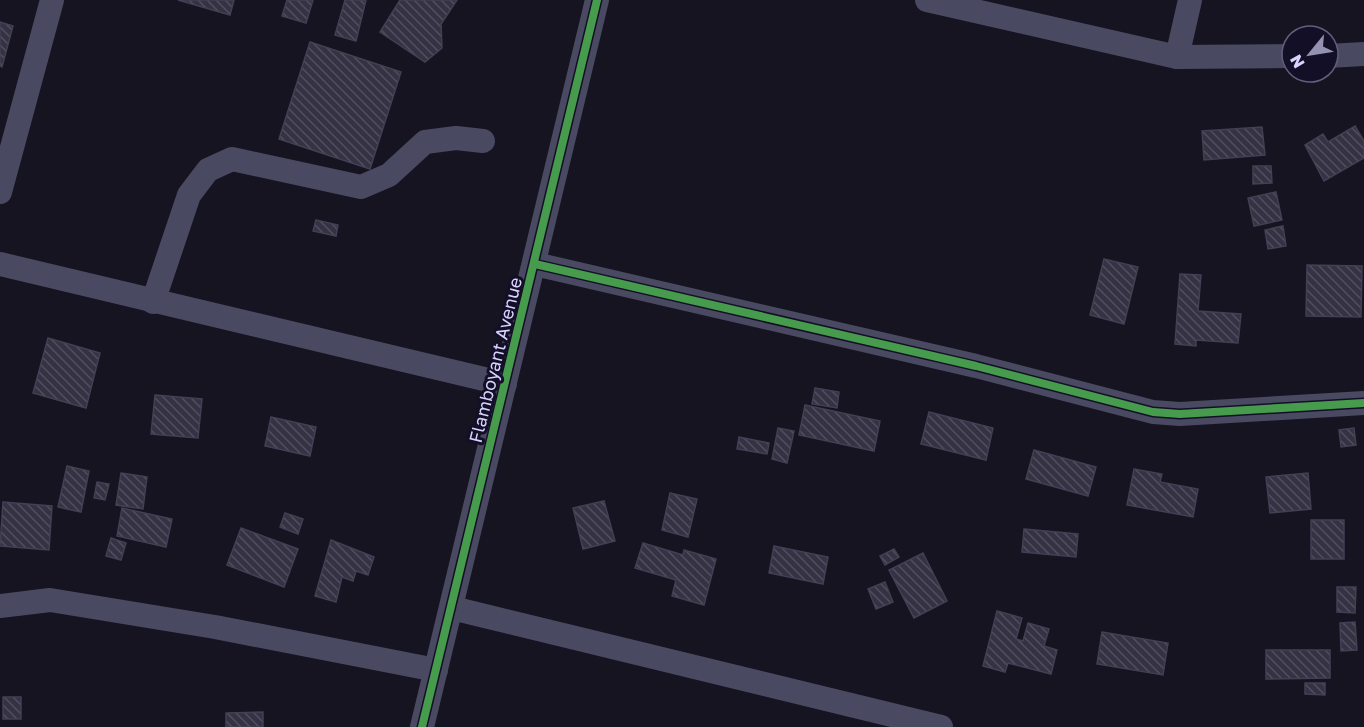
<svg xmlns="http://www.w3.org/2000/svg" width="1364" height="727" viewBox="0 0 1364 727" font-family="'Golos Text',sans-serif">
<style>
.building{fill:url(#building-back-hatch);stroke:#433f54;stroke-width:1.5}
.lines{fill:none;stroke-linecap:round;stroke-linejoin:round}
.minor{stroke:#4a4962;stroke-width:24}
.cycleway-casing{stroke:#130f26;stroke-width:11}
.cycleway{stroke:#469c4c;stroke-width:8}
.labels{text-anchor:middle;stroke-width:6;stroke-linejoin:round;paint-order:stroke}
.street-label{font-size:18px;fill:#d9d4ff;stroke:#130f26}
</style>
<defs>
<pattern id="building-back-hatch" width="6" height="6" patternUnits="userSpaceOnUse" patternTransform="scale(1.5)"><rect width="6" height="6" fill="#343243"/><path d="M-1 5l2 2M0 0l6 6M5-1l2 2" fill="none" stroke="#514f5f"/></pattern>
</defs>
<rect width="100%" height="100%" fill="#161421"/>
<!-- building -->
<g class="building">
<path d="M178,0H234L230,15Z"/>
<path d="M287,0H313L306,23L282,16Z"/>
<path d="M345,0H366L356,41L335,35Z"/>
<path d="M400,0H457L441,24L442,48L425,62L380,32Z"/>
<path d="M0,22L13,26L2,67L0,66Z"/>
<path d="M310,42L401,72L370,169L279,139Z"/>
<path d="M1355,126L1364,141V158L1324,181L1305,145L1323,134L1328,142Z"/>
<path d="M1262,127L1265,155L1204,160L1202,131Z"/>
<path d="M1253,166H1271L1272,183L1253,184Z"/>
<path d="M1276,192L1282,220L1254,226L1248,198Z"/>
<path d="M316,220L338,225L336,236L313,231Z"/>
<path d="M1283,226L1286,246L1268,249L1265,230Z"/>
<path d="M1104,259L1138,267L1124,324L1090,315Z"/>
<path d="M1307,265L1362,266L1361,317L1306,316Z"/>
<path d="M1180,274L1201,275L1198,311L1241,314L1238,343L1196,340V346L1175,344Z"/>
<path d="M48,338L100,353L86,408L33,393Z"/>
<path d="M815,388L839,392L837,408L812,404Z"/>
<path d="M155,395L202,399L198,438L151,434Z"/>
<path d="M805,405L880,421L874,451L799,435Z"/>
<path d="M929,412L993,428L986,460L921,444Z"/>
<path d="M271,417L316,427L310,456L265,446Z"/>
<path d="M778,428L794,431L787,463L772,459Z"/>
<path d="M1354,428L1356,445L1341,447L1339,430Z"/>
<path d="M739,437L769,443L767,454L737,449Z"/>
<path d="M1034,450L1096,467L1088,496L1026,479Z"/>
<path d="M67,466L89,471L81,512L58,507Z"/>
<path d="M1134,469L1162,474L1160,482L1198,489L1193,517L1127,505Z"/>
<path d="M121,473L147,477L143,509L116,505Z"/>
<path d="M1308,473L1311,509L1270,513L1266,477Z"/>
<path d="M97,482L109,484L105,500L94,498Z"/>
<path d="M670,493L697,499L688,537L662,530Z"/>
<path d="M604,501L615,541L583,549L573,508Z"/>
<path d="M3,502L52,506L49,550L0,546Z"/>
<path d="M122,508L172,519L166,547L117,536Z"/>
<path d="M285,513L303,519L298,534L280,527Z"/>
<rect x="1311" y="520" width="33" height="39"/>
<path d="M241,528L298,549L284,587L227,565Z"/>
<path d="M1024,529L1078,534L1076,557L1022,552Z"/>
<path d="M111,538L126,543L121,560L106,556Z"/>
<path d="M331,540L374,557L368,575L356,571L353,581L342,577L336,602L315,596Z"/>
<path d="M643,543L683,555L684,550L716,559L704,605L672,596L676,580L635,568Z"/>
<path d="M774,546L828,557L823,584L769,573Z"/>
<path d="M894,549L899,557L885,565L880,556Z"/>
<path d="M923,553L947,601L914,618L889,570Z"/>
<path d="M885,582L893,602L876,609L868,589Z"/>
<path d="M1337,587H1356L1355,613L1337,612Z"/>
<path d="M997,611L1022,618L1016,639L1023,641L1028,623L1049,629L1044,646L1057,650L1051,674L1008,663L1005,672L983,666Z"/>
<path d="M1355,622L1357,650L1341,651L1340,623Z"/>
<path d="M1102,632L1168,643L1163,675L1097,664Z"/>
<path d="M1266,650H1330V678L1266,679Z"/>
<path d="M1305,683H1325V695L1305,694Z"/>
<rect x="3" y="697" width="18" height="22"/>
<path d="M263,712V727H226V713Z"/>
</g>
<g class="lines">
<!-- minor -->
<g class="minor">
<path d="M927,0L1177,57L1292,56"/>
<path d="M1328,56L1364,54"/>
<path d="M1177,57L1190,0"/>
<path d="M0,192L52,0"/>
<path d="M0,264L505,384"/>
<path d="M535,264L976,366L1153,412L1180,414L1364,403"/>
<path d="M153,302L189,195L208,170L232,159L361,187L389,175L425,142L456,138L483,141"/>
<path d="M0,606L50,600L215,627L436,670"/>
<path d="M452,608L941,727"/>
<path d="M422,727L597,0"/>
</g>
<!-- cycleway casing -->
<g class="cycleway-casing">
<g id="cycleway">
<path d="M535,264L976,366L1153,412L1180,414L1364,403"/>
<path d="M422,727L597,0"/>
</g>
</g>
<!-- cycleway -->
<use href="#cycleway" class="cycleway"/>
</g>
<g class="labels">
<!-- street labels -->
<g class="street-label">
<text transform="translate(496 360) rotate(-76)" y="6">Flamboyant Avenue</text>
</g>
</g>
<!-- north arrow -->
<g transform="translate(1310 54) rotate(240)"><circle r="28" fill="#130f26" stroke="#625e7d" stroke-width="1.5"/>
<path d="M0-4.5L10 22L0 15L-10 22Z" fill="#9591b1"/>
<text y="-9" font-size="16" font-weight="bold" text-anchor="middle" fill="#d9d4ff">N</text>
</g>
</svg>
